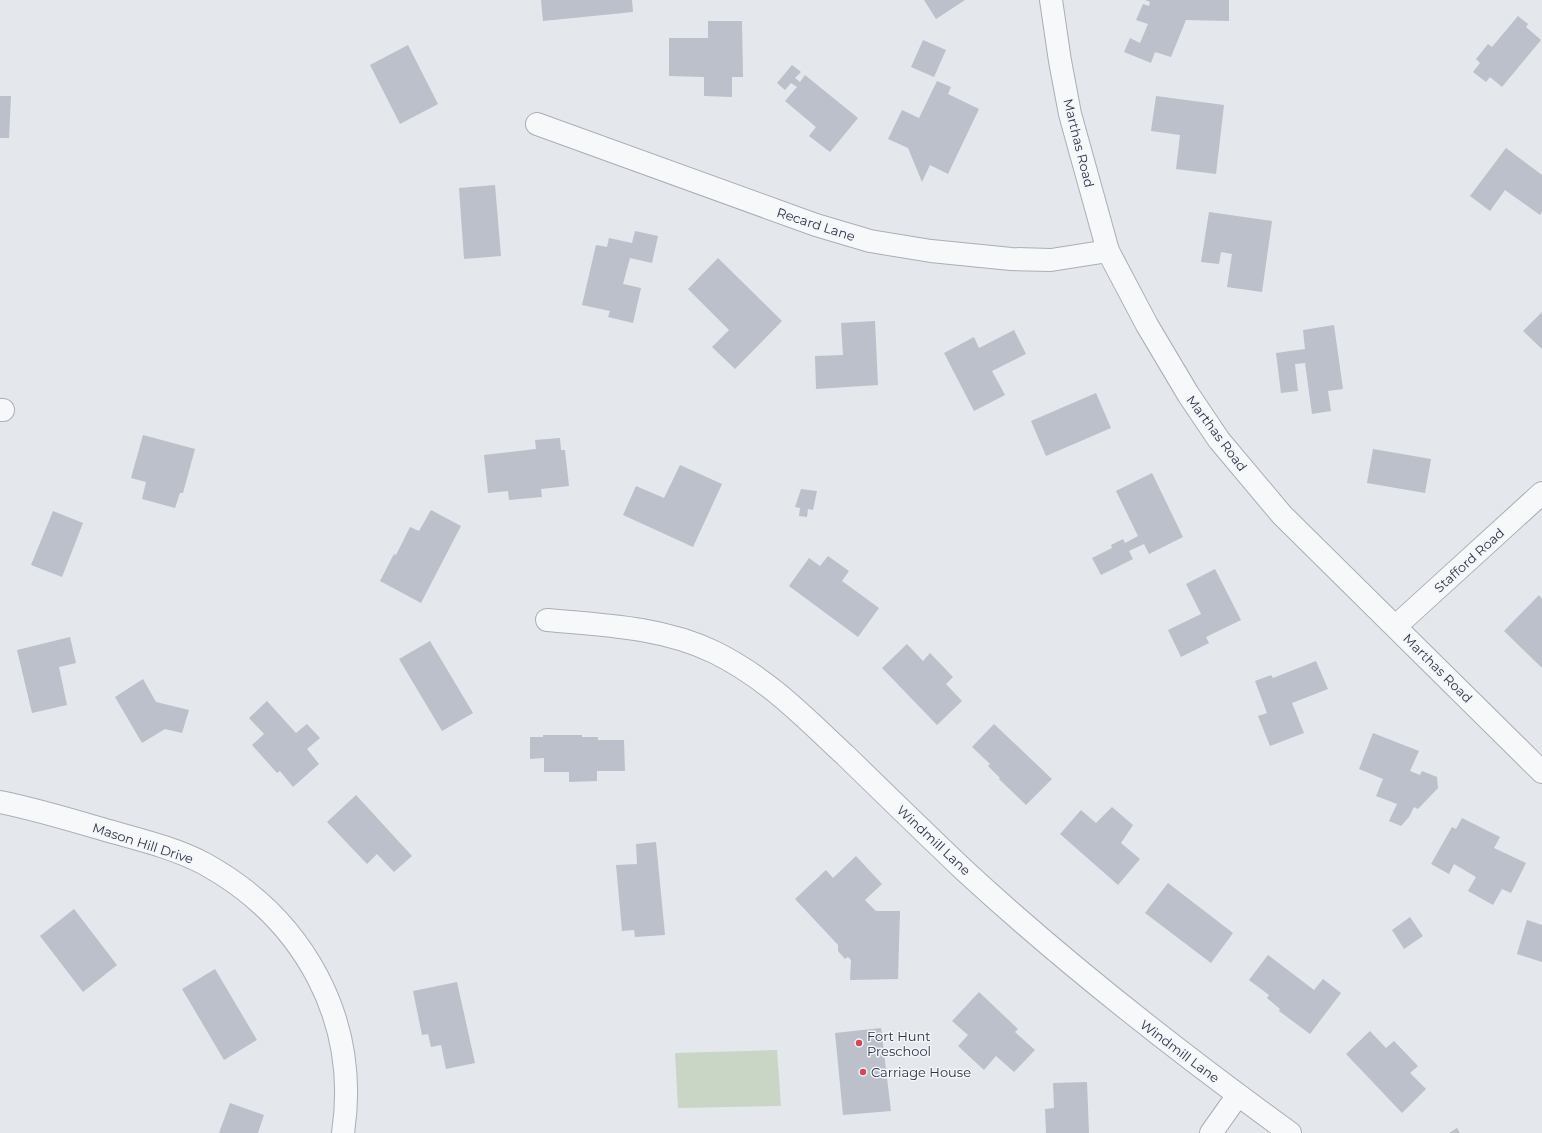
<svg xmlns="http://www.w3.org/2000/svg" width="1542" height="1133" viewBox="0 0 1542 1133" font-family="Montserrat,sans-serif">
<style>
.green{fill:#c9d6c5}
.building{fill:#bbc0ca}
.lines{fill:none;stroke-linecap:round;stroke-linejoin:round}
.minor-casing{stroke:#a9aeb7;stroke-width:24}
.minor{stroke:#f7f8fa;stroke-width:22}
.poi-dot{fill:#d1495b;stroke:#f4f6f9;stroke-width:1.5}
.labels{text-anchor:middle;stroke-width:3;stroke-linejoin:round;paint-order:stroke}
.street-label{font-size:13px;fill:#2b3445;stroke:#f4f6f9}
.poi-label{font-size:13px;fill:#2b3445;stroke:#f4f6f9;text-anchor:start}
</style>
<rect width="100%" height="100%" fill="#e4e7ec"/>
<!-- green -->
<path class="green" d="M777,1050L781,1106L678,1108L675,1053Z"/>
<!-- building -->
<g class="building">
<path d="M541,0H632L633,12L543,21Z"/>
<path d="M924,0H965L936,19Z"/>
<path d="M1145,0H1229V21L1186,20L1171,57L1155,52L1151,63L1124,52L1130,38L1140,43L1148,24L1136,20L1143,4L1149,6L1150,2Z"/>
<path d="M1518,16L1528,24L1526,27L1541,40L1502,87L1490,77L1486,82L1473,72L1480,63L1476,59L1488,44L1492,47Z"/>
<path d="M708,21H742L743,77H732V97L704,96V77L669,76V38H708Z"/>
<path d="M923,40L946,50L934,77L911,67Z"/>
<path d="M408,45L438,104L400,124L370,65Z"/>
<path d="M792,65L801,72L795,78L800,82L805,75L858,118L830,152L809,136L816,127L785,101L797,87L791,83L785,90L777,83Z"/>
<path d="M937,81L951,87L948,94L979,109L948,174L930,165L922,182L908,148L888,139L902,110L919,118Z"/>
<path d="M0,96H11L9,138H0Z"/>
<path d="M1156,96L1224,105L1216,174L1176,169L1180,135L1151,131Z"/>
<path d="M1506,148L1542,175V212L1540,215L1505,190L1490,211L1470,196Z"/>
<path d="M495,185L501,256L464,259L459,188Z"/>
<path d="M1209,212L1272,221L1262,292L1227,287L1232,254L1221,252L1219,264L1201,262Z"/>
<path d="M635,231L658,236L652,263L630,258L623,284L641,288L633,323L608,317L610,311L582,305L596,245L607,247L609,238L632,243Z"/>
<path d="M718,258L782,321L735,369L712,347L729,330L688,289Z"/>
<path d="M1542,312V349L1523,331Z"/>
<path d="M875,321L878,385L816,389L815,356L843,355L841,323Z"/>
<path d="M1334,325L1343,389L1328,391L1331,411L1312,414L1305,363L1295,364L1298,391L1281,393L1276,353L1305,349L1303,330Z"/>
<path d="M1014,330L1026,354L992,371L1005,395L974,411L944,353L974,337L979,348Z"/>
<path d="M1096,393L1111,428L1046,456L1031,421Z"/>
<path d="M143,435L195,449L183,493H180L175,508L142,499L146,482L131,478Z"/>
<path d="M560,438L561,450H565L569,486L541,489L542,497L509,500L508,491L488,493L484,455L536,449L535,440Z"/>
<path d="M1373,449L1431,459L1425,493L1367,483Z"/>
<path d="M680,465L722,484L693,547L623,515L636,486L664,498Z"/>
<path d="M1152,473L1183,537L1149,554L1144,544L1129,551L1133,559L1101,575L1092,558L1112,548L1111,545L1123,539L1125,543L1138,536L1116,491Z"/>
<path d="M801,489L817,491L813,510L808,509L807,517L799,516L800,508L795,507Z"/>
<path d="M431,510L461,526L421,603L380,581L394,554L396,555L410,527L419,531Z"/>
<path d="M53,511L83,523L62,577L31,565Z"/>
<path d="M828,556L849,571L842,581L879,608L858,637L789,586L809,558L820,566Z"/>
<path d="M1215,569L1241,620L1206,637L1209,643L1181,657L1168,630L1201,614L1186,584Z"/>
<path d="M1539,595L1542,599V668L1504,631Z"/>
<path d="M70,637L76,663L59,667L67,705L32,713L17,650Z"/>
<path d="M430,641L473,713L442,731L399,659Z"/>
<path d="M907,644L923,661L930,653L953,677L946,684L962,701L937,725L882,668Z"/>
<path d="M1316,661L1328,689L1292,703L1304,733L1270,746L1258,716L1267,713L1255,681L1271,675L1273,678Z"/>
<path d="M143,679L156,702L189,710L182,733L165,729L142,743L115,697Z"/>
<path d="M267,701L296,733L307,724L320,738L307,749L319,764L293,787L280,771L277,773L252,745L264,734L249,718Z"/>
<path d="M994,724L1052,779L1026,805L999,779L1000,778L988,766L990,764L972,747Z"/>
<path d="M1373,733L1419,751L1410,771L1420,775L1422,771L1437,777L1438,788L1418,809L1414,807L1409,817L1401,826L1389,821L1397,804L1376,796L1383,779L1359,769Z"/>
<path d="M543,735H582V737H598V740H624L625,771H597V781L569,782V772H544V758L530,759V737H543Z"/>
<path d="M356,795L412,856L394,872L377,854L367,864L327,822Z"/>
<path d="M1112,807L1133,825L1121,843L1140,859L1118,885L1060,834L1081,810L1096,823Z"/>
<path d="M1462,818L1500,837L1494,848L1526,863L1511,893L1502,889L1493,905L1468,891L1476,877L1454,864L1449,874L1431,864L1452,827L1456,829Z"/>
<path d="M656,842L665,935L635,937L634,930L622,931L616,865L637,864L636,844Z"/>
<path d="M856,856L882,884L865,900L876,911H900L898,979L850,980L851,960L848,957L845,959L838,951V945L795,899L826,870L833,878Z"/>
<path d="M1168,883L1233,933L1211,963L1145,913Z"/>
<path d="M74,909L117,965L83,992L40,936Z"/>
<path d="M1410,917L1423,936L1404,949L1392,930Z"/>
<path d="M1527,920L1542,925V962L1517,954Z"/>
<path d="M1268,955L1314,990L1323,979L1341,993L1310,1034L1279,1011L1280,1009L1267,998L1269,995L1249,980Z"/>
<path d="M215,969L257,1040L224,1060L182,989Z"/>
<path d="M457,982L475,1063L446,1069L441,1045L431,1047L428,1034L422,1035L413,991Z"/>
<path d="M979,992L1018,1029L1015,1032L1035,1050L1014,1072L996,1056L984,1070L958,1046L968,1035L952,1021Z"/>
<path d="M881,1028L891,1111L843,1115L835,1033Z"/>
<path d="M1370,1031L1386,1048L1394,1041L1418,1066L1410,1073L1426,1089L1402,1113L1346,1054Z"/>
<path d="M1087,1082L1089,1133H1046L1045,1109L1054,1108L1053,1083Z"/>
<path d="M230,1103L264,1115L258,1133H219Z"/>
<path d="M1457,1128L1460,1133H1449Z"/>
</g>
<g class="lines">
<!-- minor casing -->
<g class="minor-casing">
<g id="minor">
<path d="M1051,0L1060,61L1070,114L1108,251L1147,325L1188,394L1219,440L1282,515L1542,772"/>
<path d="M537,124L816,225L870,241L931,251L1011,259L1051,260L1108,251"/>
<path d="M0,410H3"/>
<path d="M547,620C603,625 662,627 714,652C767,678 803,716 845,755C885,794 925,833 965,871C1068,966 1177,1051 1290,1133"/>
<path d="M1396,626L1542,493"/>
<path d="M0,802C35,809 68,819 102,829C136,839 173,847 205,864C304,919 360,1020 343,1133"/>
<path d="M1211,1133L1238,1095"/>
</g>
</g>
<!-- minor -->
<use href="#minor" class="minor"/>
</g>
<!-- markers -->
<g class="poi-dot">
<circle cx="859" cy="1043" r="4"/>
<circle cx="863" cy="1072" r="4"/>
</g>
<g class="labels">
<!-- street labels -->
<g class="street-label">
<text transform="translate(1079 143) rotate(76)" y="5">Marthas Road</text>
<text transform="translate(816 224) rotate(18)" y="5">Recard Lane</text>
<text transform="translate(1217 433) rotate(53)" y="5">Marthas Road</text>
<text transform="translate(1469 560) rotate(-42)" y="5">Stafford Road</text>
<text transform="translate(1438 668) rotate(45)" y="5">Marthas Road</text>
<text transform="translate(934 840) rotate(43)" y="5">Windmill Lane</text>
<text transform="translate(143 843) rotate(18)" y="5">Mason Hill Drive</text>
<text transform="translate(1180 1051) rotate(37)" y="5">Windmill Lane</text>
</g>
<!-- poi labels -->
<g class="poi-label">
<text x="867" y="1041">Fort Hunt<tspan x="867" dy="15">Preschool</tspan></text>
<text x="871" y="1077">Carriage House</text>
</g>
</g>
</svg>
